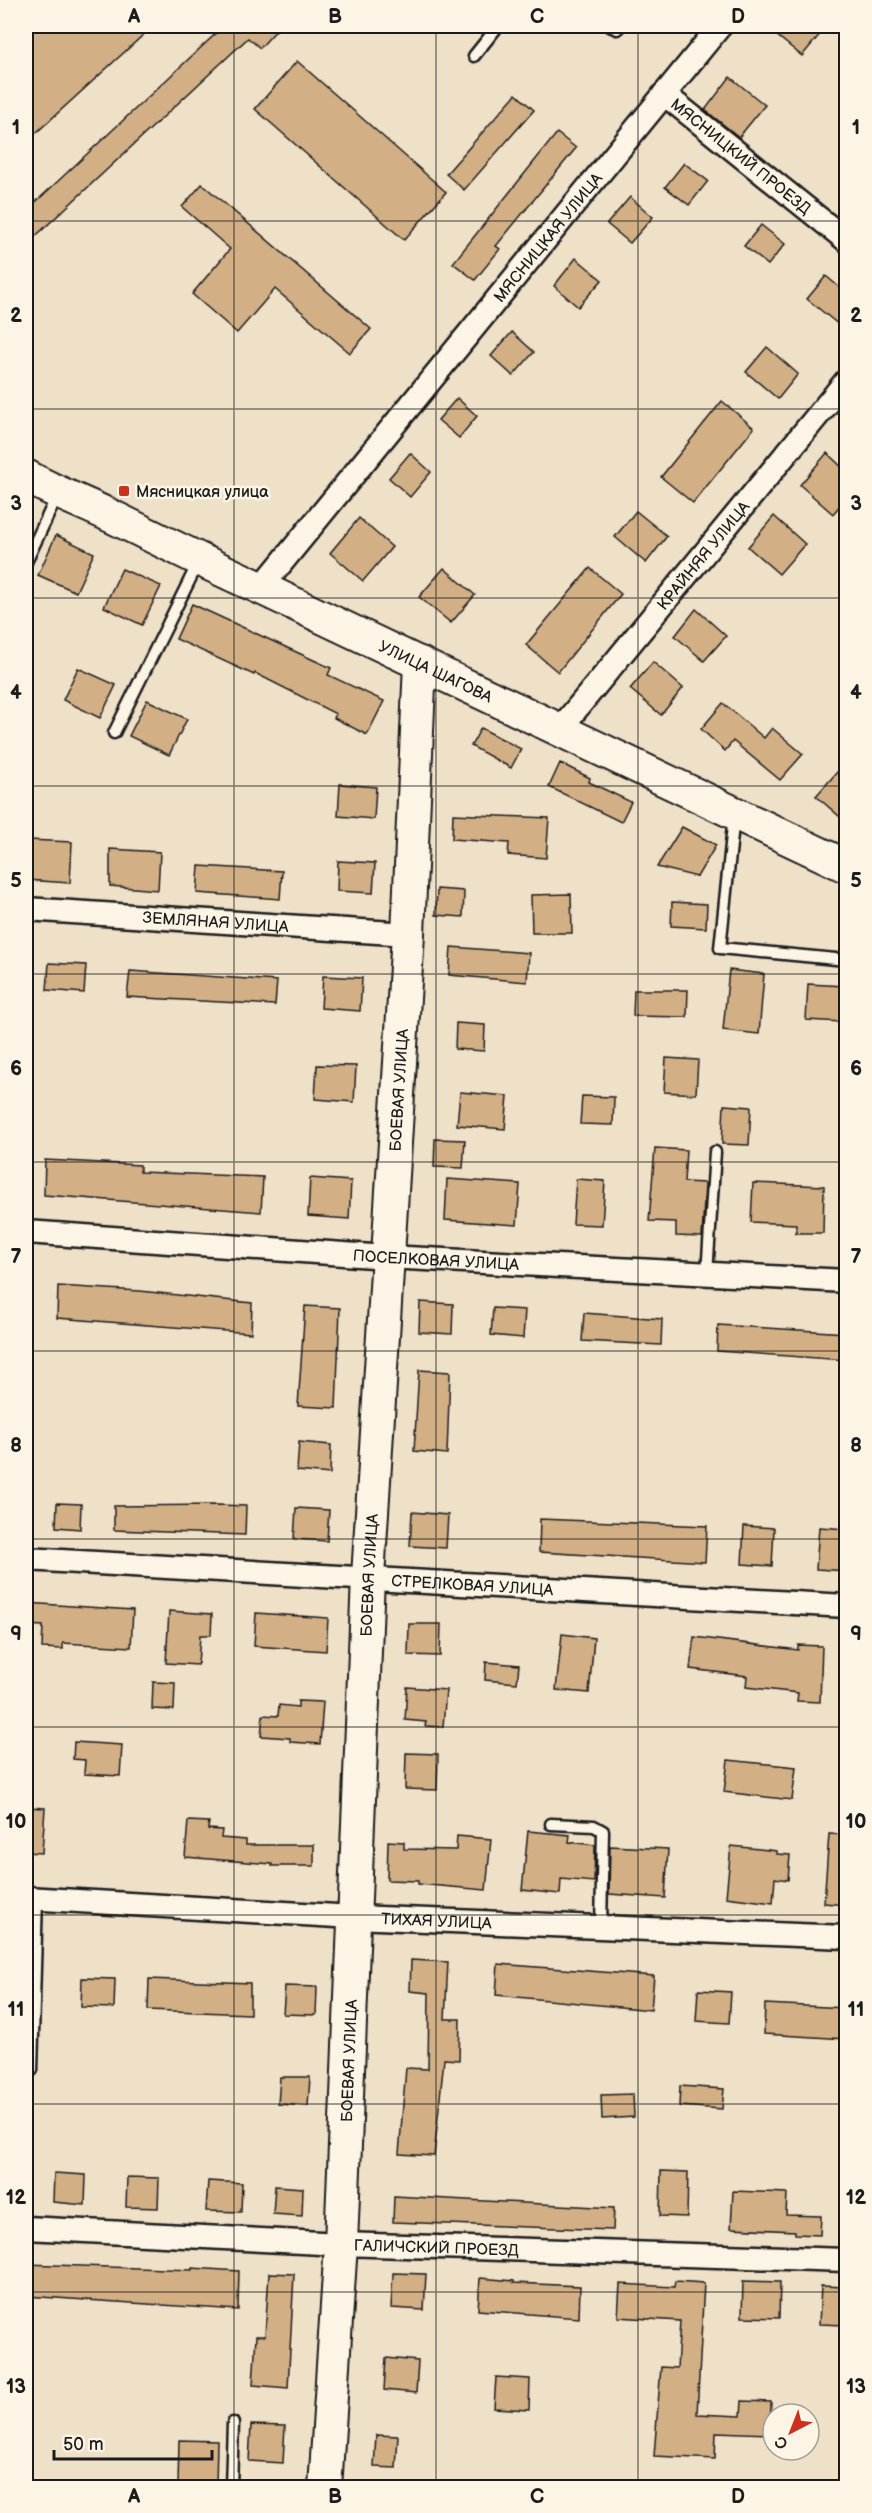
<svg xmlns="http://www.w3.org/2000/svg" width="872" height="2513" viewBox="0 0 872 2513" font-family="'Balsamiq Sans',sans-serif">
<style>
.building{fill:#d2af85;stroke:#1c1c1c;stroke-width:1.5}
.lines{fill:none;stroke-linecap:round;stroke-linejoin:round}
.lane-casing{stroke:#1c1c1c;stroke-width:15}
.street-casing{stroke:#1c1c1c;stroke-width:27}
.secondary-casing{stroke:#1c1c1c;stroke-width:36}
.path{stroke:#1c1c1c;stroke-width:4;stroke-dasharray:6 4.5;stroke-linecap:butt}
.lane{stroke:#fcf5e5;stroke-width:10}
.street{stroke:#fcf5e5;stroke-width:22}
.secondary{stroke:#fcf5e5;stroke-width:32}
.grid{fill:none;stroke:#1c1c1c;stroke-width:1.5;stroke-opacity:0.55}
.poi-dot{fill:#c8321e;stroke:#fcf5e5;stroke-width:2}
.labels{text-anchor:middle;stroke-width:5;stroke-linejoin:round;paint-order:stroke}
.street-label{font-size:16px;fill:#1c1c1c;stroke:#fcf5e5}
.poi-label{font-size:16px;fill:#1c1c1c;stroke:#fcf5e5;text-anchor:start}
.neatline{fill:none;stroke:#1c1c1c;stroke-width:2}
.grid-label{font-size:20px;text-anchor:middle;font-weight:bold;fill:#1c1c1c}
</style>
<rect width="100%" height="100%" fill="#efe0c8"/>
<filter id="ink" filterUnits="userSpaceOnUse"><feTurbulence type="fractalNoise" baseFrequency=".0167" numOctaves="2"/><feDisplacementMap in="SourceGraphic" scale="12" xChannelSelector="R" yChannelSelector="G"/><feConvolveMatrix kernelMatrix="1 2 1 2 8 2 1 2 1" color-interpolation-filters="sRGB"/></filter>
<g filter="url(#ink)">
<!-- building -->
<g class="building">
<path d="M38,26H153L26,142V36Z"/>
<path d="M224,26H280L260,48L248,38L26,245V211Z"/>
<path d="M765,26H811L821,33L802,56Z"/>
<path d="M297,61L446,192L404,240L255,109Z"/>
<path d="M730,77L765,105L739,137L705,110Z"/>
<path d="M516,94L534,110L464,190L446,174Z"/>
<path d="M557,133L576,148L496,246L500,249L475,280L453,263Z"/>
<path d="M684,163L708,181L689,205L665,187Z"/>
<path d="M202,184L371,329L350,353L275,289L237,333L192,294L230,249L182,207Z"/>
<path d="M630,197L653,217L630,243L607,224Z"/>
<path d="M761,225L785,244L768,265L744,246Z"/>
<path d="M576,258L602,280L578,307L554,286Z"/>
<path d="M826,276L846,293V316L839,325L807,299Z"/>
<path d="M512,332L534,352L513,376L491,356Z"/>
<path d="M767,347L798,374L778,399L746,372Z"/>
<path d="M457,398L477,416L459,438L438,420Z"/>
<path d="M722,401L754,428L693,503L661,477Z"/>
<path d="M410,453L431,472L410,497L389,478Z"/>
<path d="M827,453L846,471V498L833,514L800,485Z"/>
<path d="M636,511L667,536L646,563L615,537Z"/>
<path d="M774,516L805,544L779,574L748,547Z"/>
<path d="M359,518L392,547L363,581L330,553Z"/>
<path d="M56,535L94,553L76,592L38,575Z"/>
<path d="M444,568L475,595L451,623L419,597Z"/>
<path d="M590,568L621,594L558,672L526,645Z"/>
<path d="M122,569L161,586L142,625L104,607Z"/>
<path d="M192,604L331,668L328,675L384,701L367,735L334,718L336,714L255,673L254,675L176,639Z"/>
<path d="M696,609L726,636L704,661L675,636Z"/>
<path d="M653,662L683,688L661,715L630,689Z"/>
<path d="M78,668L116,685L100,718L63,700Z"/>
<path d="M147,700L187,719L169,755L129,736Z"/>
<path d="M723,703L764,738L772,728L803,754L780,780L733,741L725,751L701,729Z"/>
<path d="M481,728L521,749L511,768L471,746Z"/>
<path d="M846,762V822L816,796Z"/>
<path d="M560,763L590,778L589,782L631,802L621,822L549,787Z"/>
<path d="M340,784L376,787L374,819L338,816Z"/>
<path d="M453,814L549,818L546,858L508,855L509,843L452,839Z"/>
<path d="M682,827L716,845L697,877L657,867Z"/>
<path d="M28,840L72,842L70,883L26,880Z"/>
<path d="M110,849L160,852L158,890L110,886Z"/>
<path d="M338,861L375,863L373,893L337,891Z"/>
<path d="M199,866L282,871L280,899L197,893Z"/>
<path d="M437,889L464,891L463,917L436,915Z"/>
<path d="M571,894L572,933H532L531,895Z"/>
<path d="M672,902L707,904L706,928L671,926Z"/>
<path d="M451,947L529,953L527,982L449,975Z"/>
<path d="M49,963L86,965L84,993L47,990Z"/>
<path d="M729,970L764,974L759,1034L723,1030Z"/>
<path d="M130,971L277,981L275,1005L127,997Z"/>
<path d="M323,976L362,978L360,1011L321,1008Z"/>
<path d="M808,984L844,986L842,1022L806,1020Z"/>
<path d="M634,990H688L687,1017L633,1016Z"/>
<path d="M456,1023L485,1025L484,1051L455,1049Z"/>
<path d="M666,1058L698,1060L696,1094L664,1092Z"/>
<path d="M317,1065L356,1066L354,1102L315,1099Z"/>
<path d="M460,1092L508,1096L505,1129L457,1125Z"/>
<path d="M582,1096L614,1097L613,1125L580,1124Z"/>
<path d="M724,1105L751,1107L749,1145L722,1144Z"/>
<path d="M435,1139L465,1140L463,1168L434,1167Z"/>
<path d="M655,1148L686,1150L684,1182L705,1183L702,1237L676,1236V1222L649,1221Z"/>
<path d="M45,1160L140,1165V1172L263,1177L261,1212L44,1195Z"/>
<path d="M310,1178L351,1181L349,1219L308,1216Z"/>
<path d="M447,1179L520,1184L517,1225L445,1220Z"/>
<path d="M576,1179L605,1181L602,1225L573,1224Z"/>
<path d="M753,1183L824,1186L823,1233H796V1224L751,1222Z"/>
<path d="M58,1286L140,1291L252,1303L251,1333L57,1318Z"/>
<path d="M420,1302L453,1304L452,1334L419,1332Z"/>
<path d="M305,1306L340,1308L336,1408L298,1406Z"/>
<path d="M493,1308L525,1310L523,1338L491,1335Z"/>
<path d="M584,1313L662,1319L661,1345L582,1341Z"/>
<path d="M718,1325L846,1333V1360L717,1351Z"/>
<path d="M419,1370L450,1372L447,1454L414,1451Z"/>
<path d="M299,1442L331,1445L330,1474L297,1471Z"/>
<path d="M57,1503L81,1504L80,1529L56,1527Z"/>
<path d="M218,1505L246,1506L245,1535L114,1530V1506Z"/>
<path d="M296,1508L329,1510L327,1541L294,1539Z"/>
<path d="M412,1512L448,1515L446,1548L410,1546Z"/>
<path d="M540,1519L707,1526L705,1562L539,1552Z"/>
<path d="M744,1526L774,1528L772,1566L742,1564Z"/>
<path d="M819,1527L846,1529V1571L816,1569Z"/>
<path d="M26,1603L133,1610L131,1647L63,1643V1649L42,1648L43,1626L26,1625Z"/>
<path d="M169,1611L212,1614L211,1635H200L198,1665L166,1663Z"/>
<path d="M256,1613L328,1618L326,1651L254,1646Z"/>
<path d="M409,1624H441L440,1656L408,1655Z"/>
<path d="M562,1634L594,1638L589,1693L556,1690Z"/>
<path d="M694,1637L798,1650V1645L822,1646L820,1702L797,1701L798,1693L746,1687L747,1676L690,1669Z"/>
<path d="M486,1662L519,1665L517,1683L485,1680Z"/>
<path d="M153,1682L175,1683L174,1710L152,1709Z"/>
<path d="M407,1687L446,1690L443,1727L425,1726L426,1722L405,1720Z"/>
<path d="M298,1701L323,1702L320,1744L290,1742V1738L261,1736L263,1715L278,1716L279,1705L298,1707Z"/>
<path d="M74,1742L122,1745L120,1776L84,1774L85,1760L73,1759Z"/>
<path d="M406,1753L438,1754L437,1790L405,1789Z"/>
<path d="M728,1760L796,1767L792,1800L724,1792Z"/>
<path d="M26,1807L45,1808L42,1853L26,1852Z"/>
<path d="M188,1821L209,1822L208,1829L222,1830L221,1838L246,1840V1845H314V1866H272V1864L185,1857Z"/>
<path d="M528,1831L570,1835L569,1842L595,1845L594,1882L561,1879L560,1894L522,1890Z"/>
<path d="M829,1834L846,1835V1905L824,1903Z"/>
<path d="M457,1836L491,1839L486,1890L418,1884V1881L387,1880L388,1841L404,1842V1849L456,1850Z"/>
<path d="M610,1846L668,1849L665,1898L609,1894Z"/>
<path d="M731,1846L777,1851V1854L790,1855L788,1880L775,1878L773,1903L726,1897Z"/>
<path d="M411,1960L448,1962L445,2019H460L459,2060L444,2059L434,2156L399,2154L406,2068L428,2069L429,1993L410,1991Z"/>
<path d="M498,1964L654,1976L651,2010L496,1995Z"/>
<path d="M82,1978L115,1979L114,2008L81,2007Z"/>
<path d="M149,1979L250,1983V2014L148,2010Z"/>
<path d="M285,1986L317,1987L316,2015L283,2014Z"/>
<path d="M698,1990L731,1992L729,2023L696,2021Z"/>
<path d="M765,2004L846,2008V2039L764,2034Z"/>
<path d="M280,2077H310L308,2106L278,2104Z"/>
<path d="M680,2086L724,2089L722,2109L679,2106Z"/>
<path d="M633,2094L634,2117L602,2119L601,2095Z"/>
<path d="M661,2171L688,2172L687,2217L660,2216Z"/>
<path d="M54,2173L86,2175L85,2205L53,2202Z"/>
<path d="M127,2177L159,2178L158,2208L126,2207Z"/>
<path d="M208,2181L242,2183L241,2212L206,2211Z"/>
<path d="M275,2186L303,2188L302,2216L273,2214Z"/>
<path d="M733,2191L787,2193L786,2215L821,2216L820,2235L795,2234V2231L731,2228Z"/>
<path d="M394,2196L614,2208L613,2230L393,2222Z"/>
<path d="M26,2264L192,2270V2268L239,2271L238,2310L26,2296Z"/>
<path d="M269,2273L294,2274L288,2388L253,2385L256,2336H265Z"/>
<path d="M393,2273L426,2274L424,2310L391,2308Z"/>
<path d="M480,2278L514,2281V2283L580,2286L579,2318L478,2310Z"/>
<path d="M675,2281L704,2283L697,2414L741,2416L742,2401L771,2402L770,2434L716,2432L715,2459L654,2456L661,2367L677,2368L680,2321L618,2317L620,2284L674,2287Z"/>
<path d="M743,2281L780,2282L779,2318L742,2317Z"/>
<path d="M821,2286L846,2287V2325L819,2324Z"/>
<path d="M386,2358L418,2361L416,2393L384,2390Z"/>
<path d="M496,2377L530,2379L529,2410L494,2408Z"/>
<path d="M251,2425L285,2426L283,2463L249,2461Z"/>
<path d="M376,2435L398,2436L396,2468L374,2467Z"/>
<path d="M179,2440L217,2441L216,2487H178Z"/>
</g>
<g class="lines">
<!-- lane casing -->
<g class="lane-casing">
<g id="lane">
<path d="M610,26L617,29L620,26"/>
<path d="M474,56L498,26"/>
<path d="M26,562L58,494"/>
<path d="M114,733L199,561"/>
<path d="M734,816L720,948L846,960"/>
<path d="M707,1274L715,1152"/>
<path d="M551,1824L594,1826L603,1831L601,1927"/>
<path d="M32,2070L37,1898"/>
<path d="M231,2488L233,2423"/>
</g>
</g>
<!-- street casing -->
<g class="street-casing">
<g id="street">
<path id="s1" d="M664,94L846,240"/>
<path id="s2" d="M261,588L720,26"/>
<path id="s3" d="M560,729L846,381"/>
<path id="s4" d="M26,909L408,934"/>
<path id="s5" d="M26,1232L387,1257L846,1281"/>
<path id="s6" d="M26,1559L846,1606"/>
<path id="s7" d="M26,1898L354,1917L846,1937"/>
<path id="s8" d="M26,2228L341,2244L846,2260"/>
</g>
</g>
<!-- secondary casing -->
<g class="secondary-casing">
<g id="secondary">
<path id="s9" d="M26,476C54,492 84,503 113,517C162,541 211,566 261,588L846,866"/>
<path id="s10" d="M325,2488L341,2244L368,1577L408,934L420,663"/>
</g>
</g>
<!-- path -->
<path class="path" d="M26,27L27,26"/>
<!-- lane -->
<use href="#lane" class="lane"/>
<!-- street -->
<use href="#street" class="street"/>
<!-- secondary -->
<use href="#secondary" class="secondary"/>
</g>
</g>
<!-- grid -->
<path class="grid" d="M234,26V2488M436,26V2488M638,26V2488M26,221H846M26,409H846M26,598H846M26,786H846M26,974H846M26,1162H846M26,1351H846M26,1539H846M26,1727H846M26,1915H846M26,2104H846M26,2292H846"/>
<!-- markers -->
<rect class="poi-dot" x="118" y="485" width="12" height="12" rx="3"/>
<g class="labels">
<!-- street labels -->
<g class="street-label">
<text dy="6" stroke="none"><textPath href="#s1" startOffset="99">МЯСНИЦКИЙ ПРОЕЗД</textPath></text>
<text dy="6" stroke="none"><textPath href="#s2" startOffset="453">МЯСНИЦКАЯ УЛИЦА</textPath></text>
<text dy="6" stroke="none"><textPath href="#s3" startOffset="225">КРАЙНЯЯ УЛИЦА</textPath></text>
<text dy="6" stroke="none"><textPath href="#s9" startOffset="454">УЛИЦА ШАГОВА</textPath></text>
<text dy="6" stroke="none"><textPath href="#s4" startOffset="190">ЗЕМЛЯНАЯ УЛИЦА</textPath></text>
<text dy="6" stroke="none"><textPath href="#s10" startOffset="1400">БОЕВАЯ УЛИЦА</textPath></text>
<text dy="6" stroke="none"><textPath href="#s5" startOffset="411">ПОСЕЛКОВАЯ УЛИЦА</textPath></text>
<text dy="6" stroke="none"><textPath href="#s10" startOffset="914">БОЕВАЯ УЛИЦА</textPath></text>
<text dy="6" stroke="none"><textPath href="#s6" startOffset="447">СТРЕЛКОВАЯ УЛИЦА</textPath></text>
<text dy="6" stroke="none"><textPath href="#s7" startOffset="411">ТИХАЯ УЛИЦА</textPath></text>
<text dy="6" stroke="none"><textPath href="#s10" startOffset="428">БОЕВАЯ УЛИЦА</textPath></text>
<text dy="6" stroke="none"><textPath href="#s8" startOffset="411">ГАЛИЧСКИЙ ПРОЕЗД</textPath></text>
</g>
<!-- poi labels -->
<g class="poi-label">
<text x="136" y="497">Мясницкая улица</text>
</g>
</g>
<!-- margin -->
<rect width="872" height="2513" fill="none" stroke="#fcf5e5" stroke-width="66"/>
<!-- north arrow -->
<g transform="translate(791 2432) rotate(222)"><circle r="28" fill="#fcf5e5" stroke="#a29e95" stroke-width="1.5"/>
<path d="M0-4.5L10 22L0 15L-10 22Z" fill="#c8321e"/>
<text y="-9" font-size="16" font-weight="bold" text-anchor="middle" fill="#1c1c1c">С</text>
</g>
<!-- scale -->
<path d="M54 2450v9h158v-9" fill="none" stroke="#1c1c1c" stroke-width="3"/>
<text x="63" y="2450" font-size="18" fill="#1c1c1c" stroke="#fcf5e5" stroke-width="4.5" paint-order="stroke">50 m</text>
<rect x="33" y="33" width="806" height="2447" class="neatline"/>
<g class="grid-label">
<text x="134" y="23">A</text>
<text x="335" y="23">B</text>
<text x="537" y="23">C</text>
<text x="738" y="23">D</text>
<text x="16" y="134">1</text>
<text x="856" y="134">1</text>
<text x="16" y="322">2</text>
<text x="856" y="322">2</text>
<text x="16" y="510">3</text>
<text x="856" y="510">3</text>
<text x="16" y="699">4</text>
<text x="856" y="699">4</text>
<text x="16" y="887">5</text>
<text x="856" y="887">5</text>
<text x="16" y="1075">6</text>
<text x="856" y="1075">6</text>
<text x="16" y="1263">7</text>
<text x="856" y="1263">7</text>
<text x="16" y="1452">8</text>
<text x="856" y="1452">8</text>
<text x="16" y="1640">9</text>
<text x="856" y="1640">9</text>
<text x="16" y="1828">10</text>
<text x="856" y="1828">10</text>
<text x="16" y="2016">11</text>
<text x="856" y="2016">11</text>
<text x="16" y="2204">12</text>
<text x="856" y="2204">12</text>
<text x="16" y="2393">13</text>
<text x="856" y="2393">13</text>
<text x="134" y="2503">A</text>
<text x="335" y="2503">B</text>
<text x="537" y="2503">C</text>
<text x="738" y="2503">D</text>
</g>
</svg>
